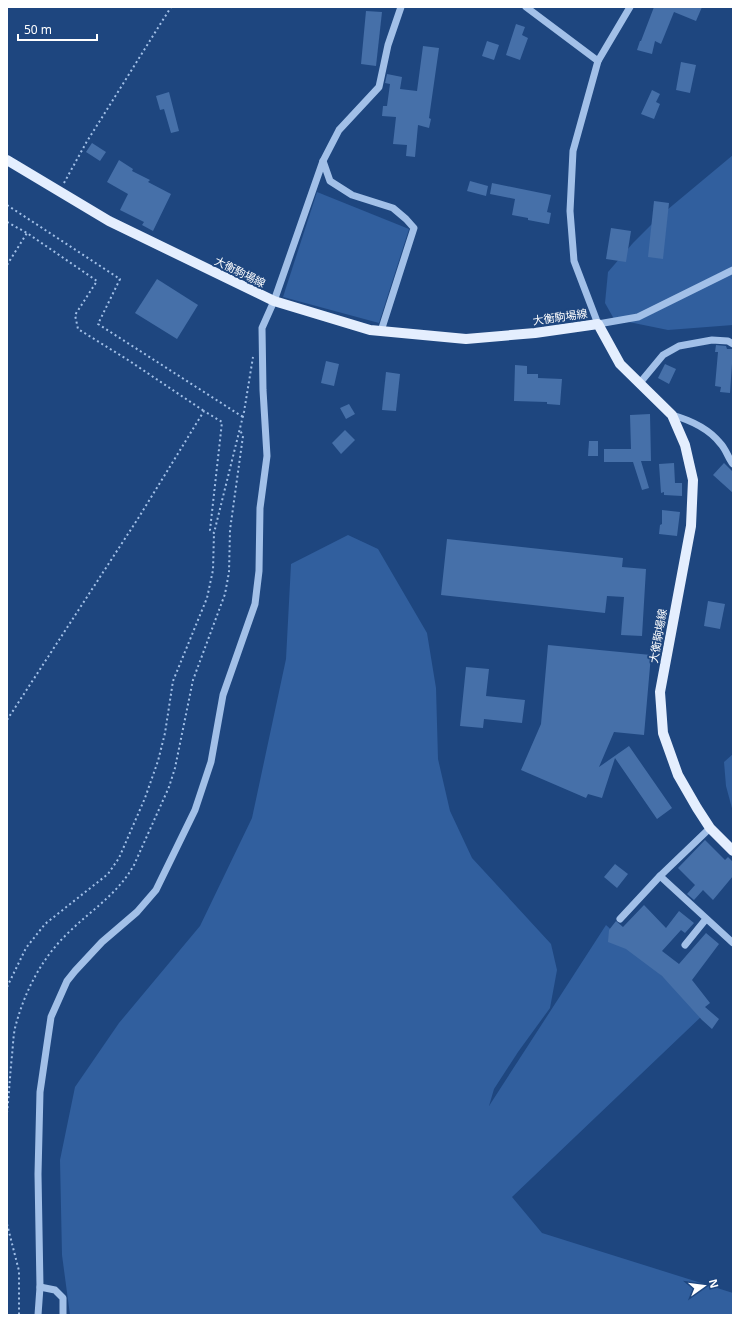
<svg xmlns="http://www.w3.org/2000/svg" width="740" height="1322" viewBox="0 0 740 1322" font-family="'Noto Sans','Noto Sans JP',sans-serif">
<style>
.green{fill:#315f9e}
.building{fill:#4670a9}
.lines{fill:none;stroke-linecap:round;stroke-linejoin:round}
.path{stroke:#a2c0e8;stroke-width:2;stroke-dasharray:2 3;stroke-linecap:butt}
.minor{stroke:#a2c0e8;stroke-width:7}
.major{stroke:#e4eefe;stroke-width:10}
.labels{text-anchor:middle;stroke-width:4;stroke-linejoin:round;paint-order:stroke}
.street-label{font-size:11px;fill:#fff;stroke:#1e467f}
</style>
<rect width="100%" height="100%" fill="#1e467f"/>
<!-- green -->
<g class="green">
<path d="M733,155V325L668,330L614,319L605,303L608,272L633,243L661,215Z"/>
<path d="M317,192L409,229L379,323L283,297Z"/>
<path d="M348,535L378,549L427,633L436,688L438,759L450,811L472,858L551,944L557,970L550,1008L518,1052L494,1089L489,1106L606,925L704,1014L512,1197L542,1233L733,1293V1315H70L62,1255L60,1160L75,1087L119,1023L200,926L252,818L286,659L291,564Z"/>
<path d="M733,754V812L726,786L724,762Z"/>
</g>
<!-- building -->
<g class="building">
<path d="M654,7H702L696,21L674,12L661,44L655,41L652,54L637,50L640,41H641Z"/>
<path d="M366,11L382,12L376,66L361,64Z"/>
<path d="M516,24L525,27L522,35L528,38L520,60L506,55Z"/>
<path d="M487,41L499,45L494,60L482,56Z"/>
<path d="M423,46L439,48L429,118L431,119L429,128L418,125L415,157L406,156L407,145L393,144L396,117L382,116L383,106H387L390,84L385,83L387,74L402,77L400,89L417,91Z"/>
<path d="M681,62L696,65L690,93L676,90Z"/>
<path d="M652,90L660,94L656,102L660,104L654,119L641,114Z"/>
<path d="M169,92L179,131L171,133L164,109L160,110L156,96Z"/>
<path d="M92,143L106,152L100,161L86,152Z"/>
<path d="M119,160L133,169L132,171L150,180L148,182L171,194L153,231L142,225L144,222L120,210L128,194L107,182Z"/>
<path d="M470,181L488,186L486,196L467,191Z"/>
<path d="M492,183L551,195L547,212L551,213L549,224L528,220V218L512,215L515,199L490,194Z"/>
<path d="M654,201L669,203L663,259L648,257Z"/>
<path d="M611,228L631,231L626,262L606,259Z"/>
<path d="M157,279L198,305L177,339L135,313Z"/>
<path d="M716,345L726,346L727,349H733L730,393L720,392L721,387L715,386L718,352H715Z"/>
<path d="M326,361L339,364L334,386L321,383Z"/>
<path d="M665,364L676,369L669,384L658,378Z"/>
<path d="M515,365L527,366V374H538V378L562,379L560,405L547,404V402L514,401Z"/>
<path d="M386,372L400,374L396,411L382,410Z"/>
<path d="M349,404L355,414L346,419L340,408Z"/>
<path d="M650,414L651,461H641L649,488L642,490L633,462H604V449H631L630,415Z"/>
<path d="M345,430L355,440L341,454L332,443Z"/>
<path d="M589,441H598V456H588Z"/>
<path d="M674,463L675,483H682V496L664,495V492L661,493L659,464Z"/>
<path d="M724,463L733,472V493L713,475Z"/>
<path d="M662,510L680,512L677,536L659,534L660,525L662,524Z"/>
<path d="M447,539L623,558L622,567L646,569L642,636L621,635L624,597L607,596L605,613L441,595Z"/>
<path d="M708,601L725,604L720,629L704,626Z"/>
<path d="M548,645L651,655L644,735L614,732L599,767L629,746L672,808L657,819L615,758L602,798L588,794L586,798L521,770L541,724Z"/>
<path d="M466,667L489,669L486,696L525,700L522,723L484,719L483,728L460,726Z"/>
<path d="M705,840L725,860L728,857L733,862V876L713,900L703,890L694,900L687,894L695,885L678,868Z"/>
<path d="M615,864L628,874L617,888L604,877Z"/>
<path d="M644,905L666,928L679,911L694,923L685,933L681,930L662,951L679,964L706,933L719,944L692,980L710,1003L705,1007L719,1019L712,1029L702,1020L662,976L626,949L608,942L609,930L616,921L623,927Z"/>
</g>
<g class="lines">
<!-- path -->
<g class="path">
<path d="M64,183L86,143L171,7"/>
<path d="M7,205L120,279L98,324L243,417"/>
<path d="M7,222L27,233L97,281L75,315L78,329L128,360L204,411"/>
<path d="M7,265L27,233"/>
<path d="M7,720L139,517L204,411L222,422L210,530L214,533L244,412L253,357"/>
<path d="M7,987L26,948L45,924L108,874L119,858L145,798L158,761L165,733L173,681L207,598L213,570L214,533"/>
<path d="M7,1113C9,1094 10,1075 12,1055C13,1047 13,1037 15,1028C24,993 41,959 67,934C91,910 118,894 134,865L169,787L175,768L193,680L225,594L229,572L230,530L243,436L240,430"/>
<path d="M7,1224L19,1271V1315"/>
</g>
<!-- minor -->
<g class="minor">
<path d="M526,7L598,61"/>
<path d="M630,7L598,61L573,151L570,211L574,261L598,324L638,317L733,270"/>
<path d="M323,161L330,181L352,195L393,208L406,219L414,228L381,331"/>
<path d="M639,384L663,355L679,346L712,340L728,341L733,344"/>
<path d="M672,415C690,420 708,428 720,443C726,449 728,458 733,464"/>
<path d="M660,876L733,943"/>
<path d="M620,919L660,876L710,828"/>
<path d="M685,945L706,919"/>
<path d="M40,1287L55,1290L63,1298V1315"/>
<path d="M38,1315L40,1287L38,1174L40,1092L51,1017L67,981L75,971L102,942L137,912L156,890L195,810L211,762L223,695L255,604L259,571L260,508L267,456L263,390L262,328L274,301L323,161L339,130L379,87L388,45L401,7"/>
</g>
<!-- major -->
<path class="major" d="M7,160L109,221L274,301L370,330L466,339L535,333L598,324L620,364L672,415L685,445L693,480L691,526L660,692L663,733L678,775L697,808L710,828L733,851"/>
</g>
<g class="labels">
<!-- street labels -->
<g class="street-label">
<text transform="translate(240 272) rotate(26)" y="4">大衡駒場線</text>
<text transform="translate(560 317) rotate(-8)" y="4">大衡駒場線</text>
<text transform="translate(658 636) rotate(-80)" y="4">大衡駒場線</text>
</g>
</g>
<!-- border -->
<rect width="740" height="1322" fill="none" stroke="#ffffff" stroke-width="16"/>
<!-- north arrow -->
<g transform="translate(704 1286) rotate(76)" stroke="#1e467f" stroke-width="3" paint-order="stroke">
<path d="M0-3L7 15L0 10L-7 15Z" fill="#ffffff"/>
<text y="-6" font-size="11" font-weight="bold" text-anchor="middle" fill="#ffffff">N</text>
</g>
<!-- scale -->
<path d="M18 34v6h79v-6" fill="none" stroke="#ffffff" stroke-width="2"/>
<text x="24" y="34" font-size="12" fill="#ffffff" stroke="#1e467f" stroke-width="3" paint-order="stroke">50 m</text>
</svg>
